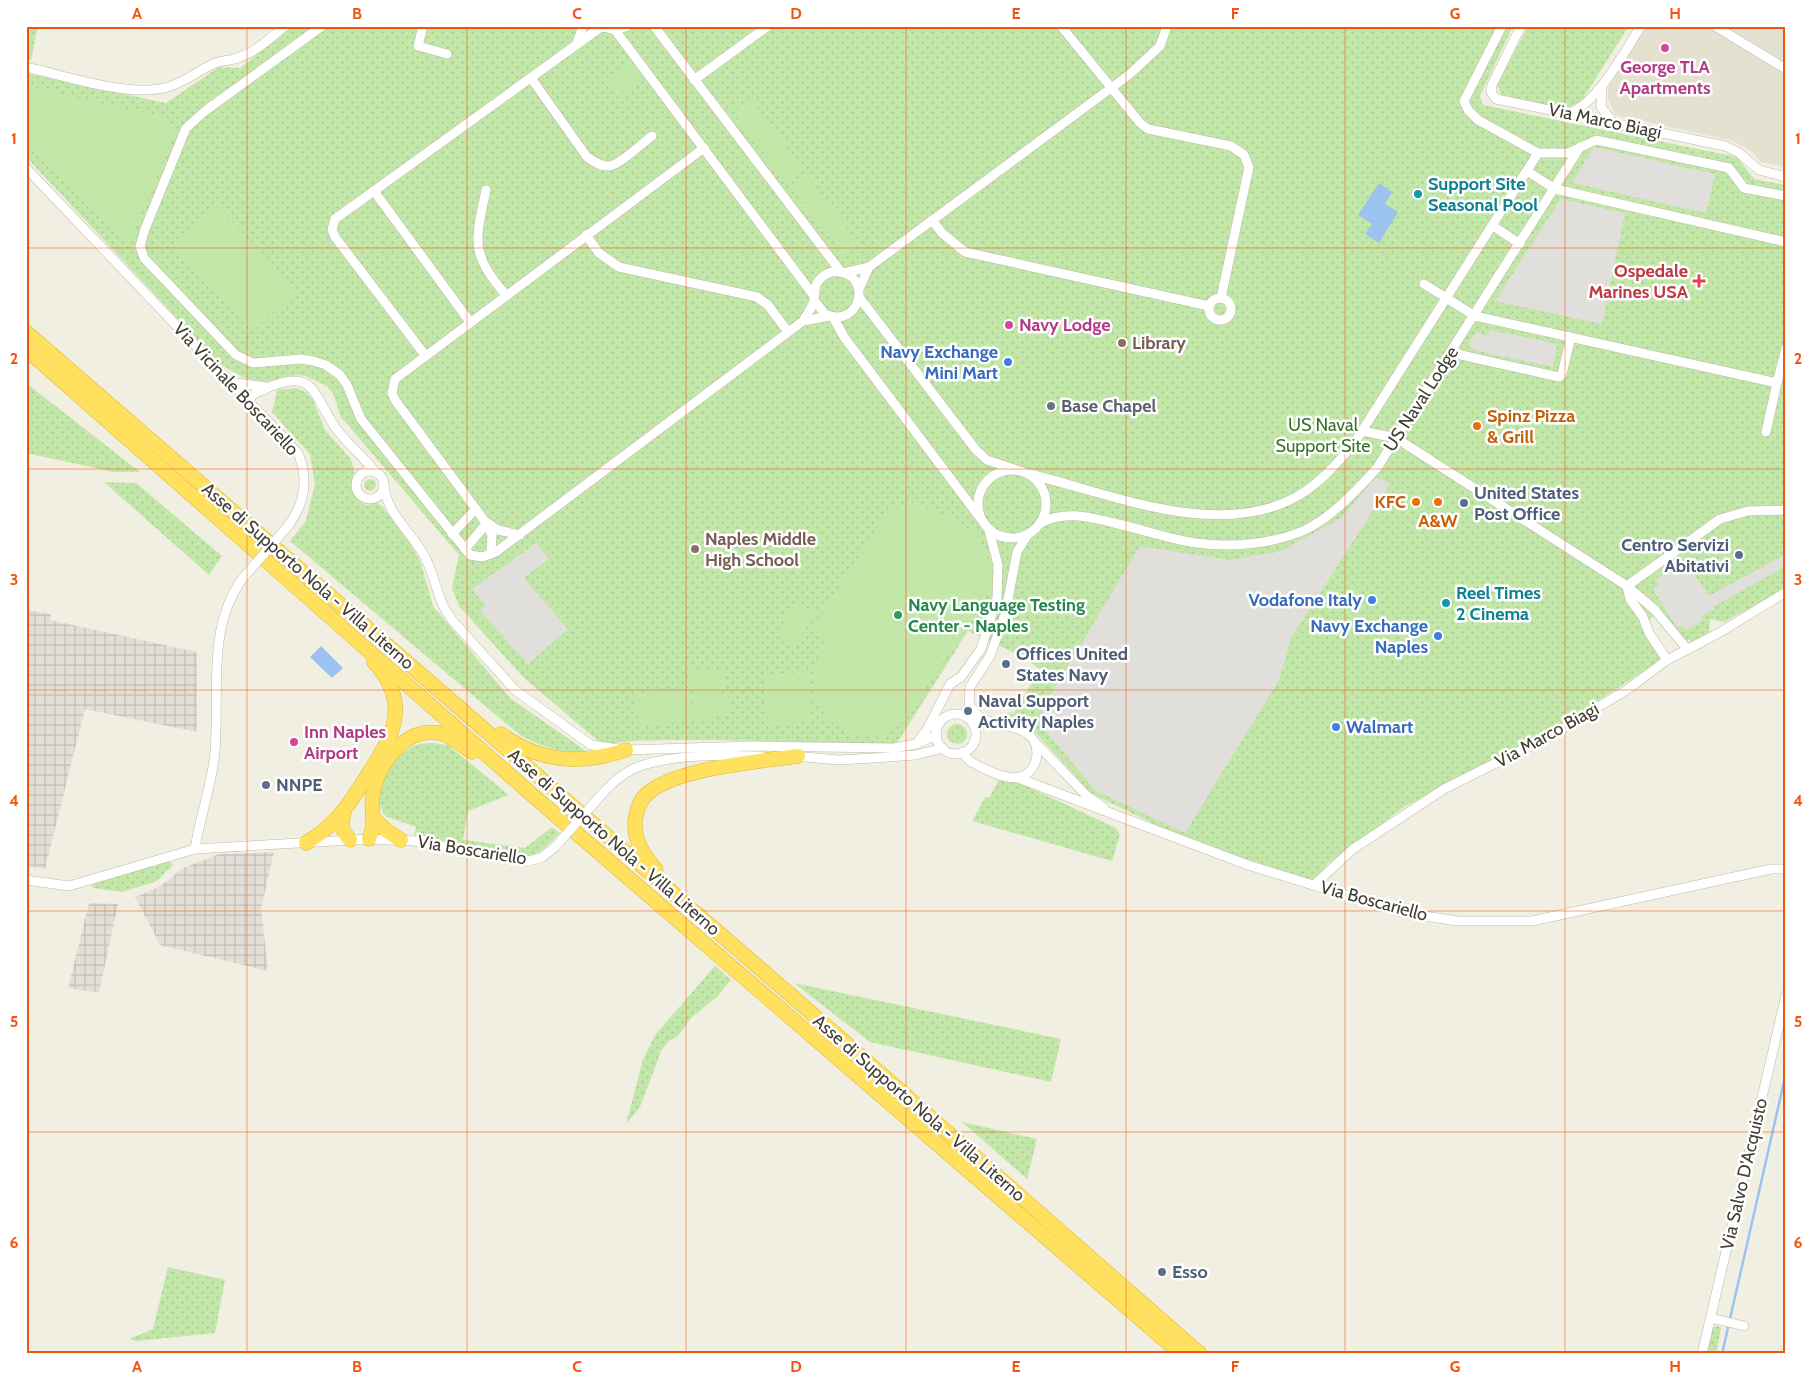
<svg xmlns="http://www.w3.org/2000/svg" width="1812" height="1380" viewBox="0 0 1812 1380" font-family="Cabin,sans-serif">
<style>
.residential{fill:#e5e1d0}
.industrial{fill:url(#industrial-grid)}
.grass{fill:url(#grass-dots)}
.pitch{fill:#c2e7a9}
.parking{fill:#e1dfdb}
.water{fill:#9cc2f0}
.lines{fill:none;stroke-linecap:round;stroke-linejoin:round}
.stream{stroke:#9cc2f0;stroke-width:2.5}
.minor-casing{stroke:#bfbaa7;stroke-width:10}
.highway-casing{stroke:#deb62f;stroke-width:15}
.minor{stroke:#fff;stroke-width:9}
.highway{stroke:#ffe05f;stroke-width:14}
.minor-bridge-casing{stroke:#bfbaa7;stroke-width:10;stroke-linecap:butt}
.minor-bridge{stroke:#fff;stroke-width:9}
.grid{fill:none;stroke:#f35310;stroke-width:1;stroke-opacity:0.55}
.hotel-dot{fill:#d1479c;stroke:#fff;stroke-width:2}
.culture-dot{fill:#0f9aa8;stroke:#fff;stroke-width:2}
.health-dot{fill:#e0444e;stroke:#fff;stroke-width:2}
.education-dot{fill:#8d6e63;stroke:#fff;stroke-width:2}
.shop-dot{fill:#3f7fe0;stroke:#fff;stroke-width:2}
.worship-dot{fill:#6b7280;stroke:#fff;stroke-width:2}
.food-dot{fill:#e8710a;stroke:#fff;stroke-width:2}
.service-dot{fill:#5c6f8a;stroke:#fff;stroke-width:2}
.leisure-dot{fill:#2e9e5b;stroke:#fff;stroke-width:2}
.labels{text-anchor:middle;stroke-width:5;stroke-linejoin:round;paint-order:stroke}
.hotel-label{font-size:18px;font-weight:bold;fill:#b23c85;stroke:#fff;text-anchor:start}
.street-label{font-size:18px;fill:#423e32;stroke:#fff}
.culture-label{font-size:18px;font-weight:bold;fill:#0d838f;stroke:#fff;text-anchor:start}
.health-label{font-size:18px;font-weight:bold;fill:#be3a42;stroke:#fff;text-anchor:end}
.education-label{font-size:18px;font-weight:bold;fill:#785e54;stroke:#fff;text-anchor:start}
.shop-label{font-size:18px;font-weight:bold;fill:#366cbe;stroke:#fff;text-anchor:end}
.worship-label{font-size:18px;font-weight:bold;fill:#5b616d;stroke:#fff;text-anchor:start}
.food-label{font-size:18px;font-weight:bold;fill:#c56008;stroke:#fff;text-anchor:start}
.park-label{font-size:18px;fill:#387426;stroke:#fff}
.service-label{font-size:18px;font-weight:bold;fill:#4e5e75;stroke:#fff;text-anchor:start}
.leisure-label{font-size:18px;font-weight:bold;fill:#27864d;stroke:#fff;text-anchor:start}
.neatline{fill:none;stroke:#f35310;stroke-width:2}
.grid-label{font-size:16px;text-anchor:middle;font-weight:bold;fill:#f35310}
</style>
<defs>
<pattern id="industrial-grid" width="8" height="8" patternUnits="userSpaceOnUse" patternTransform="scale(1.25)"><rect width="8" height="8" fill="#e3dfd7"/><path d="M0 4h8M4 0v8" fill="none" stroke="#c4c0b9"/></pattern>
<pattern id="grass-dots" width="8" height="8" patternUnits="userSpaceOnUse" patternTransform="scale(1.25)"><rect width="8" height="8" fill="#c2e7a9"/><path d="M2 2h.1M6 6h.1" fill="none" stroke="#a8c792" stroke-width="1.8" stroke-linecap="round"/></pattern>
</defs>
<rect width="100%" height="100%" fill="#f1efe2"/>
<!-- residential -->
<path class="residential" d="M1646,26H1786V167L1761,162L1754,153L1733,141L1615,115L1608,99V87Z"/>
<!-- industrial -->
<g class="industrial">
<path d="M26,610L51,614L50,620L197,652V732L85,709L45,869L26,866Z"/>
<path d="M274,852L261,909L268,971L160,945L135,897L161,886L183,868L219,854Z"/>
<path d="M89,903L118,904L99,993L68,988Z"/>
</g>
<!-- grass -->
<g class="grass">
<path d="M26,26H38L31,60L26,59Z"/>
<path d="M294,26H1513L1480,96L1483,105L1737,157L1754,179L1786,185V588L1724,622L1710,619L1709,632L1691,643L1689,640L1682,644L1657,614L1644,624L1667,656L1542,737L1464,775L1404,807L1328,864L1313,881L1183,838L1092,794L1031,728L1008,720L1007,712L1013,714L1040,669L1019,655L968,631L897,743C831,744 764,740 698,740C666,740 634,739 603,745L524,678L459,606L452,588L459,555L341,417L333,393L328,387L306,376L296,375L266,382L244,378L220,364L26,157V73L166,103L219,67L240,68Z"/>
<path d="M1528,26H1629L1582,100L1570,107H1562L1502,96L1497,85Z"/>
<path d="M26,383L140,472H114L26,453Z"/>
<path d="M296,388L306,392L313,400L325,430L350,458L354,469L353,492L360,499L359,502L367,505L376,503L382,506L410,543L421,563L433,606L510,698L586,751L603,753C568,753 553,752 521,736L290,541L306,521L315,484L310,454L272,412L277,390Z"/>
<circle cx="370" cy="485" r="6"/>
<path d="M104,482L136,483L222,556L209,575Z"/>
<circle cx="957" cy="734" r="10"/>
<path d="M431,743L448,745L509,795L468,811L463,840L525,848L552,827L560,833C551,841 544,851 533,855C516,862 436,839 414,835L416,827L385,816C380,807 376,796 380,786C384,772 402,750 416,745C420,743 426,744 431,743Z"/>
<path d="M1000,778L1024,785L1116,828L1120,835L1112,861L972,821L985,797L989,798Z"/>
<path d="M168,860L173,865L157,881L122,892L94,888L91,885Z"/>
<path d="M715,966L731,980L717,997L691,1018L678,1036L668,1042L661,1051L640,1107L626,1124L643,1060L655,1035Z"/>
<path d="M794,983L1061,1039L1051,1082L870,1042Z"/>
<path d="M962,1122L1037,1139L1027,1179Z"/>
<path d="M168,1267L225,1280L215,1333L137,1341L129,1339L153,1329Z"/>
<path d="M1719,1326L1721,1328L1716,1354H1707L1713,1327Z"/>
</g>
<!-- pitch -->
<g class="pitch">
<path d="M631,61L643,77L617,97L604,81Z"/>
<path d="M26,86L167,118L174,134L129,242L26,138Z"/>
<path d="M750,98L802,168L784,181L733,111Z"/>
<path d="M806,174L859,243L843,255L790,186Z"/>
<path d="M217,206L297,290L253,332L173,248Z"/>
<path d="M914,502L956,520L976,534L986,551L991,576L985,599L903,723L887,734L867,736L844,732L829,720L817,704L813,681L814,665L828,642L811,631L876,530L893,509Z"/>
<path d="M796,602L815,613L795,646L776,634Z"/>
<path d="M724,668L727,691L693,695L690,672Z"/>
<path d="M809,672L812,722L768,725L765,674Z"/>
<path d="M689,688L694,720L639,727L635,694Z"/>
<path d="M727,693L730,715L695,720L692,697Z"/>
</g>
<!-- parking -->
<g class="parking">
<path d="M1594,147L1715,174L1706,213L1572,183Z"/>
<path d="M1561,199L1625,213L1602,324L1495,301Z"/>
<path d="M1490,330L1557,344L1553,367L1486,353L1473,349L1468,344L1478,331L1487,337Z"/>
<path d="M1376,477L1390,484L1291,638L1279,680L1185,833L1096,791L1044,729L1042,709L1140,546L1230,560L1281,551L1341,518Z"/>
<path d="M536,543L549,559L524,578L568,629L528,664L480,611L485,606L472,589Z"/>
<path d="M1786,554V566L1713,607L1714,610L1701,616L1703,621L1686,630L1683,625L1677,628L1653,589L1658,586L1656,579L1680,564L1684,572L1691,569L1709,596Z"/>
</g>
<!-- water -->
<g class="water">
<path d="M1379,183L1392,192L1385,204L1398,212L1379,243L1365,234L1372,224L1358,215Z"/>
<path d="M321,646L343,668L332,678L310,657Z"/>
</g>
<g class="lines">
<!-- stream -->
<path class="stream" d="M1722,1354L1786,1073"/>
<!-- minor casing -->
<g class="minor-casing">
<g id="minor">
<path d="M322,26L205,111L186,128L145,229L140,246L144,258L236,355L253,363L301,359L313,361L326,365L340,375L347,385L361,419L470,555L482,557L496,552L803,321C806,315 813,307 814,300C816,292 813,286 820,279C825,274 831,271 838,272C873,274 861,330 825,314L814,300"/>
<path d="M423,26L418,46L447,54"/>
<path d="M599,26L615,30L628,26"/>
<path d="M654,26L841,272"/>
<path d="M1061,26L1140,123L1148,129L1231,146L1244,155L1249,167L1221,298"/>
<path d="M1502,26L1464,101L1468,110L1478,120L1538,153H1568L1596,140L1729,168L1744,188L1786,196"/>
<path d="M1521,26L1492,85L1491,92L1496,99L1725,146L1738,152L1759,170L1786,177"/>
<path d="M1715,26L1786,69"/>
<path d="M615,30L814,296"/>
<path d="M577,43L583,26"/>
<path d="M26,67C66,76 129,98 168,87C187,81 199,70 215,63C222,60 228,61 234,59C253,55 270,38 285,26"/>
<path d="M531,78L587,157C593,161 601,167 609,166C620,165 642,143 652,136"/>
<path d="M694,80L768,26"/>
<path d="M1602,86L1601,107L1613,122"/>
<path d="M1569,113C1598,103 1624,52 1641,26"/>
<path d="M26,168L298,453C309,479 305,503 288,526"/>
<path d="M1527,171L1555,189L1786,242"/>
<path d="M486,190C475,242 470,253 506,295"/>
<path d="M374,191L470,322"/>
<path d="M932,220L942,233L965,252L1209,306"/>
<path d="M1493,226L1520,244"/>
<path d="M586,235L599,253L619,267L757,297L768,305L788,332"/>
<path d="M844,273L869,267L1130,74L1160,46L1167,26"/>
<path d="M1424,284L1475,316L1777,383L1786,348"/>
<path d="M859,289L869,267"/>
<path d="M859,297L976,450L987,460L1014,469"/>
<circle cx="1220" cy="309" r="11"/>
<path d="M833,317L844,337L981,519"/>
<path d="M803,321L830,316"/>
<path d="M1453,350L1461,355L1559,377L1562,374L1571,337"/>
<path d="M425,355L335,237L332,230L335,219L601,27"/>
<path d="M231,382L265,387"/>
<path d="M250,401C251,392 260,392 267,388C315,367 313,395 335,427C347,444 364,457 376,473"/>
<path d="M1362,431L1396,438L1627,586L1720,519L1748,511L1786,510"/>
<path d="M1766,432L1777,383"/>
<circle cx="1012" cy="504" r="34"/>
<circle cx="370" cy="485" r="14"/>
<path d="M1029,474C1109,493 1211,538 1290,500C1316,488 1337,464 1355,442L1538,153"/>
<path d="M384,485C386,514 412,532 425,557C436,578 437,601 452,620L515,690L591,745L626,750L751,746L894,748L916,744L937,735"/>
<path d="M486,522L498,530L520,535"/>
<path d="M1040,523C1065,510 1089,517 1114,523C1141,529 1169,539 1196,543C1230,548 1273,544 1305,530C1332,517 1357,490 1377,468L1580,147"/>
<path d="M452,534L476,509"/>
<path d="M465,549L487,523"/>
<path d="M491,554L492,535L484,520L395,400L392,393L395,379L704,148"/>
<path d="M1627,586L1655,610L1687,649"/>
<path d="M1627,587L1630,599L1643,617L1649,633L1667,660"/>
<circle cx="956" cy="734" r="20"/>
<path d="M982,720L969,705L970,687L990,656L1005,615L1017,552L1028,534"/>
<path d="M1035,742L1086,795L1104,808"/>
<path d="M917,743L928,728L950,684L961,677L981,649L997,598L998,565L989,530"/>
<path d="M962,752C965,756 968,761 973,763C983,769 1008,781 1020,777C1038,772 1043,746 1028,734C1016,725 982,720 966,716"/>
<path d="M794,756L839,760L874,758L915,755L943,748"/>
<path d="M1018,778L1248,865L1400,912L1457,921H1532L1771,869H1786"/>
<path d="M602,794C612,783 622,774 635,768C667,754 726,755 761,756"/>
<path d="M195,849C200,816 212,784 215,752C220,693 206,628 243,578"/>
<path d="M26,880L69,886L195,849L369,839L414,841L528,861L541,858L556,846"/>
<path d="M1314,885L1353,849L1444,789L1552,735L1628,689L1667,660L1717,634L1786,592"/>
<path d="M1711,1318L1744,1326"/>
<path d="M1702,1354L1786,995"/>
</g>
</g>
<!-- highway casing -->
<g class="highway-casing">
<g id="highway">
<path d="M26,332L847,1044L1200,1354"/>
<path d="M26,349L530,793L1181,1354"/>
<path d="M501,734C541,763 581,765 626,750"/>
<path d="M344,812C341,825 341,830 350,840"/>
<path d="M374,819L387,831L401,840"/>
<path d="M369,839C377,823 370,811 373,794C377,764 408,723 443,734C454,738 463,746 472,752"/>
<path d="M306,843C336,825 349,805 367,776C393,736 412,704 374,662"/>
<path d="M656,870C644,856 634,841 635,822C636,813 639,801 647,794C673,769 760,761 798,756"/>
</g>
</g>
<!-- minor -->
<use href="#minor" class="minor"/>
<!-- highway -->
<use href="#highway" class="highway"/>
<!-- minor-bridge casing -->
<g class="minor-bridge-casing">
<g id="minor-bridge">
<path d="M243,578L288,526"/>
<path d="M556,846L602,794"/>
</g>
</g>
<!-- minor-bridge -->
<use href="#minor-bridge" class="minor-bridge"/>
</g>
<!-- grid -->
<path class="grid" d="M247,26V1354M467,26V1354M686,26V1354M906,26V1354M1126,26V1354M1345,26V1354M1565,26V1354M26,248H1786M26,469H1786M26,690H1786M26,911H1786M26,1132H1786"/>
<!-- markers -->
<g class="hotel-dot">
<circle cx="1665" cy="48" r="5"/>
<circle cx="1009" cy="325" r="5"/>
<circle cx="294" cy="742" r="5"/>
</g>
<g class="culture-dot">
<circle cx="1418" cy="194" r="5"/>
<circle cx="1446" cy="603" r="5"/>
</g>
<path class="health-dot" d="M1696.5 273.5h5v5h5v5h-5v5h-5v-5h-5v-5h5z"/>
<g class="education-dot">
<circle cx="1122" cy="343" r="5"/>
<circle cx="695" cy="549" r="5"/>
</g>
<g class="shop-dot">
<circle cx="1008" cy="362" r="5"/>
<circle cx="1372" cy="600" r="5"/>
<circle cx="1438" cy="636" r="5"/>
<circle cx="1336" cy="727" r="5"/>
</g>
<circle class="worship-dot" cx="1051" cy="406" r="5"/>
<g class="food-dot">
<circle cx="1477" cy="426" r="5"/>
<circle cx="1416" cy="502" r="5"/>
<circle cx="1438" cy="502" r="5"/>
</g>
<g class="service-dot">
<circle cx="1464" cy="503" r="5"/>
<circle cx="1739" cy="555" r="5"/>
<circle cx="1006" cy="664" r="5"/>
<circle cx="968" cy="711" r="5"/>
<circle cx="266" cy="785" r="5"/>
<circle cx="1162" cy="1272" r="5"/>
</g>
<circle class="leisure-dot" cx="898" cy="615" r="5"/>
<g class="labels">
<!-- hotel labels -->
<g class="hotel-label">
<text x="1665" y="73" text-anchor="middle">George TLA<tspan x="1665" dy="21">Apartments</tspan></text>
<text x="1019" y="331">Navy Lodge</text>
<text x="304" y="738">Inn Naples<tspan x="304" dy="21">Airport</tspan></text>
</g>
<!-- street labels -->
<g class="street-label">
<text transform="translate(1605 121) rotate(12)" y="6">Via Marco Biagi</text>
<text transform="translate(236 389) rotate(47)" y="6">Via Vicinale Boscariello</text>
<text transform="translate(1421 399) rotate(-57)" y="6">US Naval Lodge</text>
<text transform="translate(308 576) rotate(41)" y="6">Asse di Supporto Nola - Villa Literno</text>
<text transform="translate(1547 735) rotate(-29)" y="6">Via Marco Biagi</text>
<text transform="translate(614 842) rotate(41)" y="6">Asse di Supporto Nola - Villa Literno</text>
<text transform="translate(472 850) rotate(9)" y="6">Via Boscariello</text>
<text transform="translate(1374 901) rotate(15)" y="6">Via Boscariello</text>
<text transform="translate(919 1108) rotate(41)" y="6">Asse di Supporto Nola - Villa Literno</text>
<text transform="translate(1744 1174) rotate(-77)" y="6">Via Salvo D'Acquisto</text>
</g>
<!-- culture labels -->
<g class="culture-label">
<text x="1428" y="190">Support Site<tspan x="1428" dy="21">Seasonal Pool</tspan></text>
<text x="1456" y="599">Reel Times<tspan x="1456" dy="21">2 Cinema</tspan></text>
</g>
<!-- health labels -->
<g class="health-label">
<text x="1688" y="277">Ospedale<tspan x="1688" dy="21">Marines USA</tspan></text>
</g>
<!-- education labels -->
<g class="education-label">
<text x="1132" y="349">Library</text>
<text x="705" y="545">Naples Middle<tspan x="705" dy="21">High School</tspan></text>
</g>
<!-- shop labels -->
<g class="shop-label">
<text x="998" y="358">Navy Exchange<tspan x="998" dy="21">Mini Mart</tspan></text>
<text x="1362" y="606">Vodafone Italy</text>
<text x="1428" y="632">Navy Exchange<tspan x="1428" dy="21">Naples</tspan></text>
<text x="1346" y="733" text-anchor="start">Walmart</text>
</g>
<!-- worship labels -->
<g class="worship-label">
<text x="1061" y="412">Base Chapel</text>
</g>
<!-- food labels -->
<g class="food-label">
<text x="1487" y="422">Spinz Pizza<tspan x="1487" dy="21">&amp; Grill</tspan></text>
<text x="1406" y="508" text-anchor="end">KFC</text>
<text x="1438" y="527" text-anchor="middle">A&amp;W</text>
</g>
<!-- park labels -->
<g class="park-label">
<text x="1323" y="431">US Naval<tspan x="1323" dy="21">Support Site</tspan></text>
</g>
<!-- service labels -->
<g class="service-label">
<text x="1474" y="499">United States<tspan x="1474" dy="21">Post Office</tspan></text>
<text x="1729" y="551" text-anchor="end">Centro Servizi<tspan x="1729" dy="21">Abitativi</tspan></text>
<text x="1016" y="660">Offices United<tspan x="1016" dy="21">States Navy</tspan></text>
<text x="978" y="707">Naval Support<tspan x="978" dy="21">Activity Naples</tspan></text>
<text x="276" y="791">NNPE</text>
<text x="1172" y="1278">Esso</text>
</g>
<!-- leisure labels -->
<g class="leisure-label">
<text x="908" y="611">Navy Language Testing<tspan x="908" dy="21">Center - Naples</tspan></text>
</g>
</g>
<!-- border -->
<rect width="1812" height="1380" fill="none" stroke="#ffffff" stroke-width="55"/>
<rect x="28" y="28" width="1756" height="1324" class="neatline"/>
<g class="grid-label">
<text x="137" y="19">A</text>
<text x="357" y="19">B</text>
<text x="577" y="19">C</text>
<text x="796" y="19">D</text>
<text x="1016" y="19">E</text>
<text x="1235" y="19">F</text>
<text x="1455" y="19">G</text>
<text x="1675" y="19">H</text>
<text x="14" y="144">1</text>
<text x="1798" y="144">1</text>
<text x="14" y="364">2</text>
<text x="1798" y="364">2</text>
<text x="14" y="585">3</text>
<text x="1798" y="585">3</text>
<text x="14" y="806">4</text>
<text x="1798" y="806">4</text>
<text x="14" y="1027">5</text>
<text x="1798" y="1027">5</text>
<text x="14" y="1248">6</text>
<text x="1798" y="1248">6</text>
<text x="137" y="1372">A</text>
<text x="357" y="1372">B</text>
<text x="577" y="1372">C</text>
<text x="796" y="1372">D</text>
<text x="1016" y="1372">E</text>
<text x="1235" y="1372">F</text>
<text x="1455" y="1372">G</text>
<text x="1675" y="1372">H</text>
</g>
</svg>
